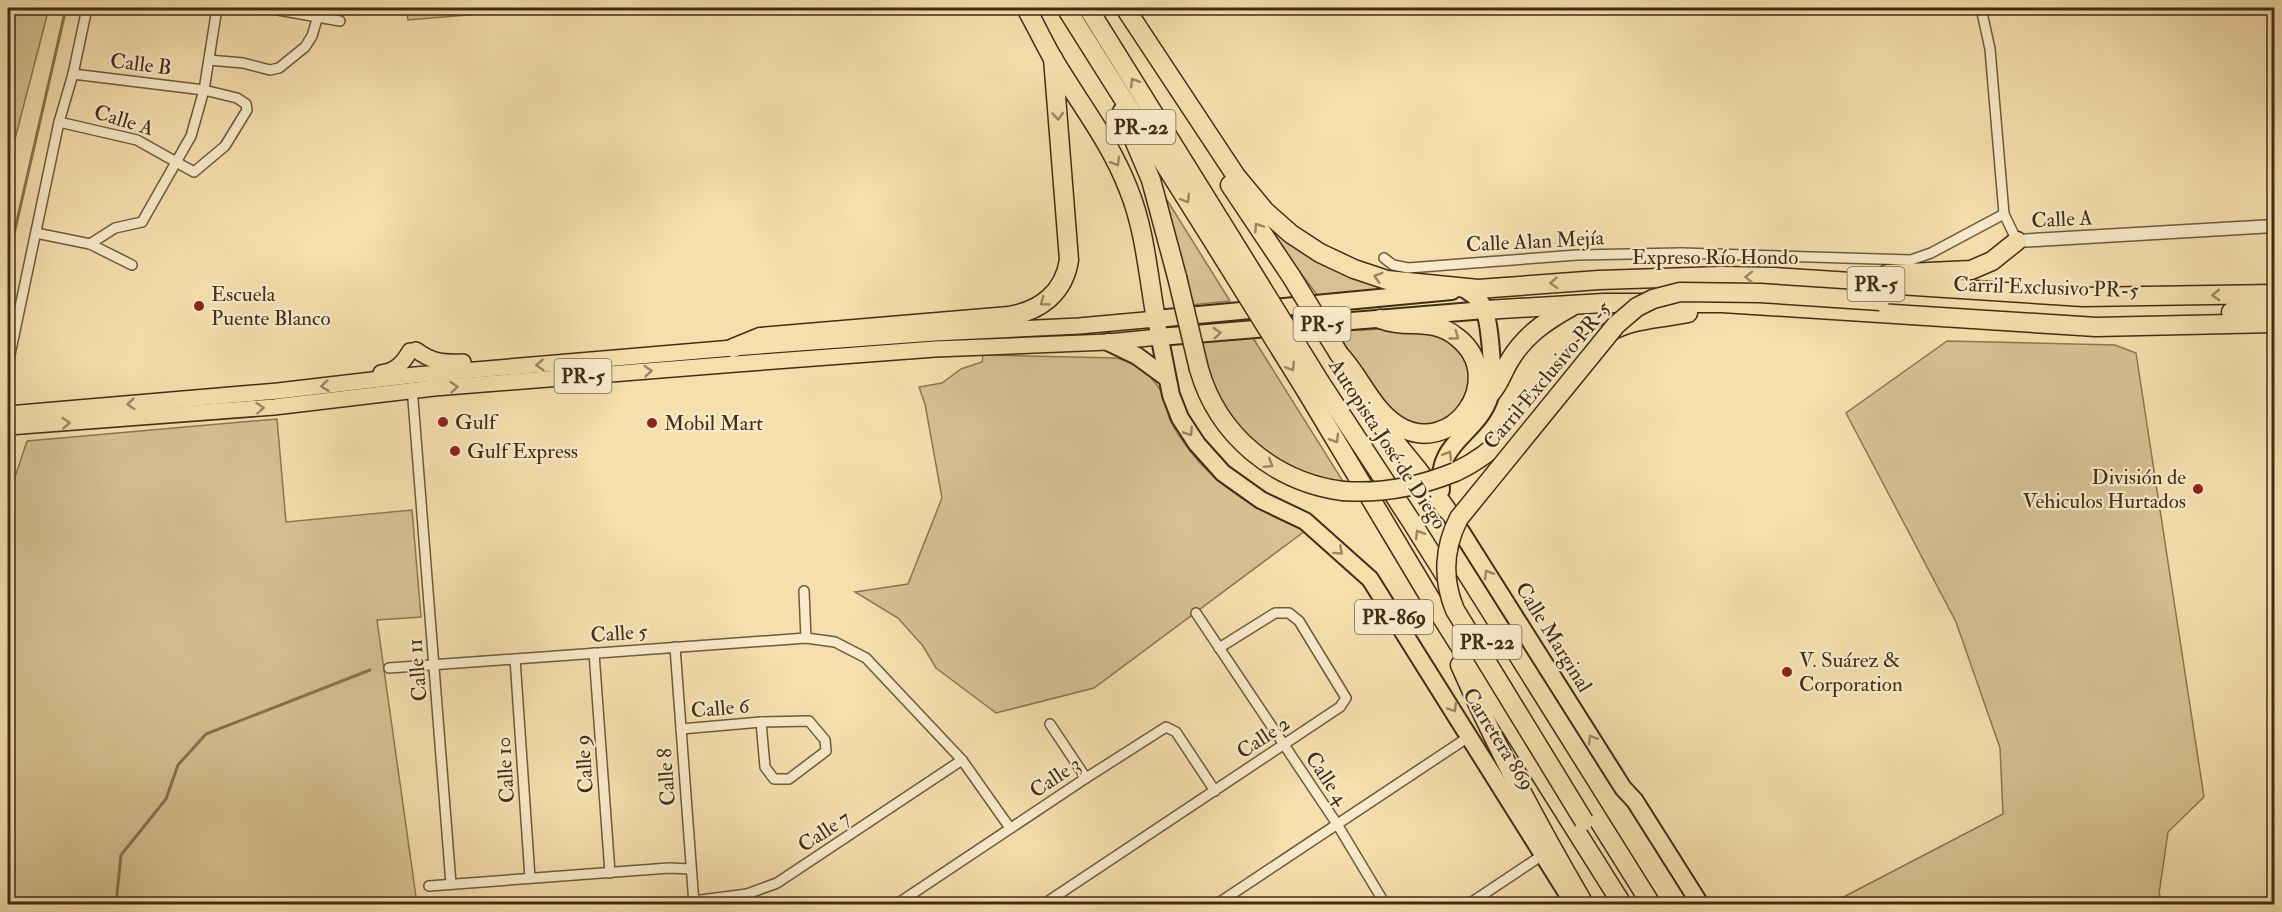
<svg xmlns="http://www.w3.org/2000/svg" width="2282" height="912" viewBox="0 0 2282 912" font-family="'IM FELL Double Pica',serif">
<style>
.green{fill:#d7c193;stroke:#8c7754;stroke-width:1.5}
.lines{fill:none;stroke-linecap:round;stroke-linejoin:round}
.stream{stroke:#897351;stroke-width:3}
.minor-casing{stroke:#6f5a3b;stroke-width:12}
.tertiary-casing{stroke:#6f5a3b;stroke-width:15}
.primary-casing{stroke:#422d15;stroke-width:18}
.trunk-casing{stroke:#422d15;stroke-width:20}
.motorway-casing{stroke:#422d15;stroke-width:21}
.minor{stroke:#f8eaca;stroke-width:9}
.tertiary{stroke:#f8eaca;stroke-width:12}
.primary{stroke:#f5dfad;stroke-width:15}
.trunk{stroke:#f5dfad;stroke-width:16}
.motorway{stroke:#f5dfad;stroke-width:18}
.motorway-bridge-casing{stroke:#422d15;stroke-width:21;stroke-linecap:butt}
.motorway-bridge{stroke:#f5dfad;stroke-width:18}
.oneway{stroke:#9c8661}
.poi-dot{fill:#8f2418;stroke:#f8eaca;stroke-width:2}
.labels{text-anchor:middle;stroke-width:4.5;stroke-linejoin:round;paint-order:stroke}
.shield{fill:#f8eaca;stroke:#79664b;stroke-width:1.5}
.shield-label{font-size:20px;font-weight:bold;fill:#422d15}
.street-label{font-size:21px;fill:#422d15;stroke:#f8eaca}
.poi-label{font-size:21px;fill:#422d15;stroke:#f8eaca;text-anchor:start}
</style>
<rect width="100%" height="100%" fill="#f5dfad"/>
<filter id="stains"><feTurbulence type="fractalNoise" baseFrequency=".00333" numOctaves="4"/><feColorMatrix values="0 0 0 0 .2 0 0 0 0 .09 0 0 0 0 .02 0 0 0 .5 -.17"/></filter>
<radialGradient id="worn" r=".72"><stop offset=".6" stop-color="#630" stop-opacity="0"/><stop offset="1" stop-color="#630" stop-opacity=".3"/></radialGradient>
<!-- green -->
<g class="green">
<path d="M8,8H49L8,166Z"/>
<path d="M406,8H551L408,20Z"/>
<path d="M1162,192L1230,301L1191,305Z"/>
<path d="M1266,220L1392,288V291L1318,296L1263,223Z"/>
<path d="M1405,328C1425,333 1450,335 1463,353C1470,362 1475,382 1471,393C1470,396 1465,401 1462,403C1452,416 1439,430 1420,426C1382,417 1354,363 1338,331Z"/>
<path d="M1253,338L1344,483L1313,478L1273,460L1224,411L1207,374L1200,341Z"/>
<path d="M1947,341L2115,345L2136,353L2204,797L2168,832L2159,894L2164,904H1830L2003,814L2000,748L1956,622L1846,413Z"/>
<path d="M983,355L1117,358C1139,365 1155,376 1164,398C1167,405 1167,413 1170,420C1175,430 1183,442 1190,451C1219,489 1261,512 1305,531L1094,688L996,713L936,668L923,646L898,618L855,592L908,584L942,498L925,404L919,387L942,383L961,369L982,362Z"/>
<path d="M277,419L286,522L412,510L421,617L377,620L417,904H8V498L27,441Z"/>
</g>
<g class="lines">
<!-- stream -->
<g class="stream">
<path d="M8,260L66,8"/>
<path d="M116,904L121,855L166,799L178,765L206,734L370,670"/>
</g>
<!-- minor casing -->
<g class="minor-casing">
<g id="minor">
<path d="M267,8L340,21"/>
<path d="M1981,8L1990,49L2004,214L2017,241"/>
<path d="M209,60L243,63L270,70L279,68L305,47L312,36L318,16"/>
<path d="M59,122L137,140L194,172L225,146L247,110L246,104L237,98L204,90L73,74"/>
<path d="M36,233L90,244L115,228L142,222L191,136L204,90L217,8"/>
<path d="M90,244L132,265"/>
<path d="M1384,258L1393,265L1408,268L1577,255L1681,253L1911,260L1931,253L2004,214"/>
<path d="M8,364L59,122L73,74L87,8"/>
<path d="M412,387L451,884"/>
<path d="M804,591L806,638"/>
<path d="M1196,613L1337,824L1385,904"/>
<path d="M675,647L694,904"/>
<path d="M594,653L610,873"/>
<path d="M515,659L530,878"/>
<path d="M389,668L806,638L835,642L866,658L962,760L1010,828"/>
<path d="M809,721L825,740L826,751L789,779H774L765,767L761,722Z"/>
<path d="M1050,724L1086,778"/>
<path d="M681,729L761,722"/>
<path d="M429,886L669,868L691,869"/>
<path d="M693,901L747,894L777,883L962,760"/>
<path d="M897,904L1086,778L1166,727L1176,732L1215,791"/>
<path d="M1044,904L1340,707L1346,698L1299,621L1289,613H1275L1219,648"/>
<path d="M1217,904L1470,736"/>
<path d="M1469,904L1544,854"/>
</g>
</g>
<!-- tertiary casing -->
<g class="tertiary-casing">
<path id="tertiary" d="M2017,241L2274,226"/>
</g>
<!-- primary casing -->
<g class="primary-casing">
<g id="primary">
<path d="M416,350C432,362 443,363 463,362"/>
<path d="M381,373C396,371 403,363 410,351"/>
<path d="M8,414L278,391L415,375L733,348L934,333L1079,326L1156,319"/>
<path d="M8,427L274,407L434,388L736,364L935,349L1108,342L1159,337"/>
</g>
</g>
<!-- trunk casing -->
<g class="trunk-casing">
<g id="trunk">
<path d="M1452,291L1156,319L1171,395L1180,418L1197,444L1223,473L1261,500L1305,521L1370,579L1572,901"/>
<path d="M1159,337L1485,310"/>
<path d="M1108,342L1137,356L1167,378"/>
<path d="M1441,490C1435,441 1478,435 1490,396C1495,381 1490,324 1484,309C1481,300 1474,295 1466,290"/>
<path d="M1450,514L1623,788L1635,801L1700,904"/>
</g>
</g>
<!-- motorway casing -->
<g class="motorway-casing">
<g id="motorway">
<path d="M1026,8C1035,24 1043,41 1052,57C1077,100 1110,141 1128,188C1145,229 1148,275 1156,319"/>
<path d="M1066,8L1216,246"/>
<path d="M1088,8L1231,238"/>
<path d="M1125,8L1236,176L1265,211L1291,234L1320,253L1354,269L1387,280L1478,289L1599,280L1722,276L1774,277L2083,297L2274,294"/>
<path d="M1122,112L1151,180L1177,277"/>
<path d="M1230,185L1291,276"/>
<path d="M1887,274L1971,270L1992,261L2017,241"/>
<path d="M1485,310L1604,303H1722L2096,327L2274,323"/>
<path d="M2231,312L2274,310"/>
<path d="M733,348L760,337L1009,316C1040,311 1064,293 1069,260L1053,58"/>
<path d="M1339,354C1360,376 1371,408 1397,425C1452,460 1509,379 1458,338C1432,316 1407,330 1380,319"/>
<path d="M1199,369C1218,436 1275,482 1343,491"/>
<path d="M1320,382L1411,521L1651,904"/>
<path d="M1305,389L1439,613L1622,904"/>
<path d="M1491,393C1500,383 1503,371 1510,360C1525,335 1546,321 1571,307"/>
<path d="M1373,415L1418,470L1447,510"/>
<path d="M1455,472C1474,463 1493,450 1507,434C1538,402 1561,360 1600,337C1632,317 1654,320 1688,313"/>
<path d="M1460,665C1496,747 1539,827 1584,904"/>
</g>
</g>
<!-- minor -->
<use href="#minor" class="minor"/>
<!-- tertiary -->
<use href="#tertiary" class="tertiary"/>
<!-- primary -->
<use href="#primary" class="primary"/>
<!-- trunk -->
<use href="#trunk" class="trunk"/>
<!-- motorway -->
<use href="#motorway" class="motorway"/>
<!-- motorway-bridge casing -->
<g class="motorway-bridge-casing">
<g id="motorway-bridge">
<path d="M1231,238L1320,382"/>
<path d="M1216,246L1305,389"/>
<path d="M1291,276L1339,354"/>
<path d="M1177,277L1199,369"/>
<path d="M1343,491C1383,494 1418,487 1455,472"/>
<path d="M1584,821L1455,610C1442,579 1444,547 1459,518L1616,325L1637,307L1653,299L1680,292L1760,293L1880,301"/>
</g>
</g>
<!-- motorway-bridge -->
<use href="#motorway-bridge" class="motorway-bridge"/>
</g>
<!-- one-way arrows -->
<defs><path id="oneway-chevron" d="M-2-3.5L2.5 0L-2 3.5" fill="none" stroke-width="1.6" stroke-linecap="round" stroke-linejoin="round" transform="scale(1.5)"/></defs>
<g class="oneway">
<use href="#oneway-chevron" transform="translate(1134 82) rotate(-122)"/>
<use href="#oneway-chevron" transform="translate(1058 116) rotate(86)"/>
<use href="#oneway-chevron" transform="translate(1116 162) rotate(59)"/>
<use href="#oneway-chevron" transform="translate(1186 199) rotate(58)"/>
<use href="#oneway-chevron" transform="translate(1258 227) rotate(-124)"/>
<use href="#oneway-chevron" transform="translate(1378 277) rotate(-164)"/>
<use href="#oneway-chevron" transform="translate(1749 277) rotate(-179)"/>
<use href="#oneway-chevron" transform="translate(1554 283) rotate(176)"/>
<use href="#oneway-chevron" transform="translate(2216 295) rotate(179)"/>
<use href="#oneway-chevron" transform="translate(1044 302) rotate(143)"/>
<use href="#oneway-chevron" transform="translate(1217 333) rotate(-5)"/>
<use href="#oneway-chevron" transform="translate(1455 336) rotate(36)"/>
<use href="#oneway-chevron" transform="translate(540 365) rotate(176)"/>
<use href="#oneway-chevron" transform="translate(1291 367) rotate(58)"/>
<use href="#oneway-chevron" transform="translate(648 371) rotate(-5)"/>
<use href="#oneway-chevron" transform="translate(325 386) rotate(173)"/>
<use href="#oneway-chevron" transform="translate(454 387) rotate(-5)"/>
<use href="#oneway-chevron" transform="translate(131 404) rotate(175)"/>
<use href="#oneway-chevron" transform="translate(260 408) rotate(-4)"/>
<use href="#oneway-chevron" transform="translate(66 423) rotate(-4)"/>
<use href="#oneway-chevron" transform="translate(1189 432) rotate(57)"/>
<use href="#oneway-chevron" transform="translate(1335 439) rotate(59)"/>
<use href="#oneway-chevron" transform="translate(1448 455) rotate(-58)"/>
<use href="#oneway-chevron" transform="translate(1269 464) rotate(32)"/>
<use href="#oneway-chevron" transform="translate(1419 534) rotate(-122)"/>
<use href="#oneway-chevron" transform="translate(1339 551) rotate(42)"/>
<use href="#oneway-chevron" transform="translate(1488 574) rotate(-122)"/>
<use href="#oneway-chevron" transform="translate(1453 708) rotate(57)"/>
<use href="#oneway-chevron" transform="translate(1592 739) rotate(-122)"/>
</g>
<!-- markers -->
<g class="poi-dot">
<circle cx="199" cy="306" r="6"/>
<circle cx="443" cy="422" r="6"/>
<circle cx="652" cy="423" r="6"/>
<circle cx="455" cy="451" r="6"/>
<circle cx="2198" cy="489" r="6"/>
<circle cx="1787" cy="672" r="6"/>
</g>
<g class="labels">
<!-- shield labels -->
<g class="shield">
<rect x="1106.5" y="110" width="69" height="34" rx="4.5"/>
<rect x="1847.5" y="267" width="57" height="34" rx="4.5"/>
<rect x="1293.5" y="307" width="57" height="34" rx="4.5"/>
<rect x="554.5" y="359" width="57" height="34" rx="4.5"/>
<rect x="1355" y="600" width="78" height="34" rx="4.5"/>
<rect x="1452.5" y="625" width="69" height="34" rx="4.5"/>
</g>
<g class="shield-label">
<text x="1141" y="134">PR-22</text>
<text x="1876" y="291">PR-5</text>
<text x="1322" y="331">PR-5</text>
<text x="583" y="383">PR-5</text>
<text x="1394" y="624">PR-869</text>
<text x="1487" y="649">PR-22</text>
</g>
<!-- street labels -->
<g class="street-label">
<text transform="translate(141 64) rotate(7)" y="7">Calle B</text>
<text transform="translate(124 120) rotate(17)" y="7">Calle A</text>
<text transform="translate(2062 219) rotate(-3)" y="7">Calle A</text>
<text transform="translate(1535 241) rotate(-3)" y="7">Calle Alan Mejía</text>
<text x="1715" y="264">Expreso Río Hondo</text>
<text transform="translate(2046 287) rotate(2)" y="7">Carril Exclusivo PR-5</text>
<text transform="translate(1547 375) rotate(-50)" y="7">Carril Exclusivo PR-5</text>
<text transform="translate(1388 444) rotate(57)" y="7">Autopista José de Diego</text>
<text transform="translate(619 633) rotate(-4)" y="7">Calle 5</text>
<text transform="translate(1554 637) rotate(58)" y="7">Calle Marginal</text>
<text transform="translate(417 670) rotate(-95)" y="7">Calle 11</text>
<text transform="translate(720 708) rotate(-5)" y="7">Calle 6</text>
<text transform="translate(1263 737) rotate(-34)" y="7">Calle 2</text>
<text transform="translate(1499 739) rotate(58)" y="7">Carretera 869</text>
<text transform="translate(584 764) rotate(-94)" y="7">Calle 9</text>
<text transform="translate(505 770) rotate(-94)" y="7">Calle 10</text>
<text transform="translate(666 777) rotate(-94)" y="7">Calle 8</text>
<text transform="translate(1055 777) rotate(-34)" y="7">Calle 3</text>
<text transform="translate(1327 778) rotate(56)" y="7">Calle 4</text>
<text transform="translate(824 831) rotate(-34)" y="7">Calle 7</text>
</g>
<!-- poi labels -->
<g class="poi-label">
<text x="211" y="301">Escuela<tspan x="211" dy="24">Puente Blanco</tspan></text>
<text x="455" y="429">Gulf</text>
<text x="664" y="430">Mobil Mart</text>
<text x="467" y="458">Gulf Express</text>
<text x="2186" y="484" text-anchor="end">División de<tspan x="2186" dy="24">Vehiculos Hurtados</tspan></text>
<text x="1799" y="667">V. Suárez &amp;<tspan x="1799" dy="24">Corporation</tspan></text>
</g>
</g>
<!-- margin -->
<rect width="2282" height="912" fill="none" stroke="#f5dfad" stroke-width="30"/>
<rect x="9" y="9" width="2264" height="894" fill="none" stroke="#422d15" stroke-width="3"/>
<rect x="15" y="15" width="2252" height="882" fill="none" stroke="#422d15" stroke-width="1.5"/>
<rect width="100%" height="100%" filter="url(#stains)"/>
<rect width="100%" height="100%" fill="url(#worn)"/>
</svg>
